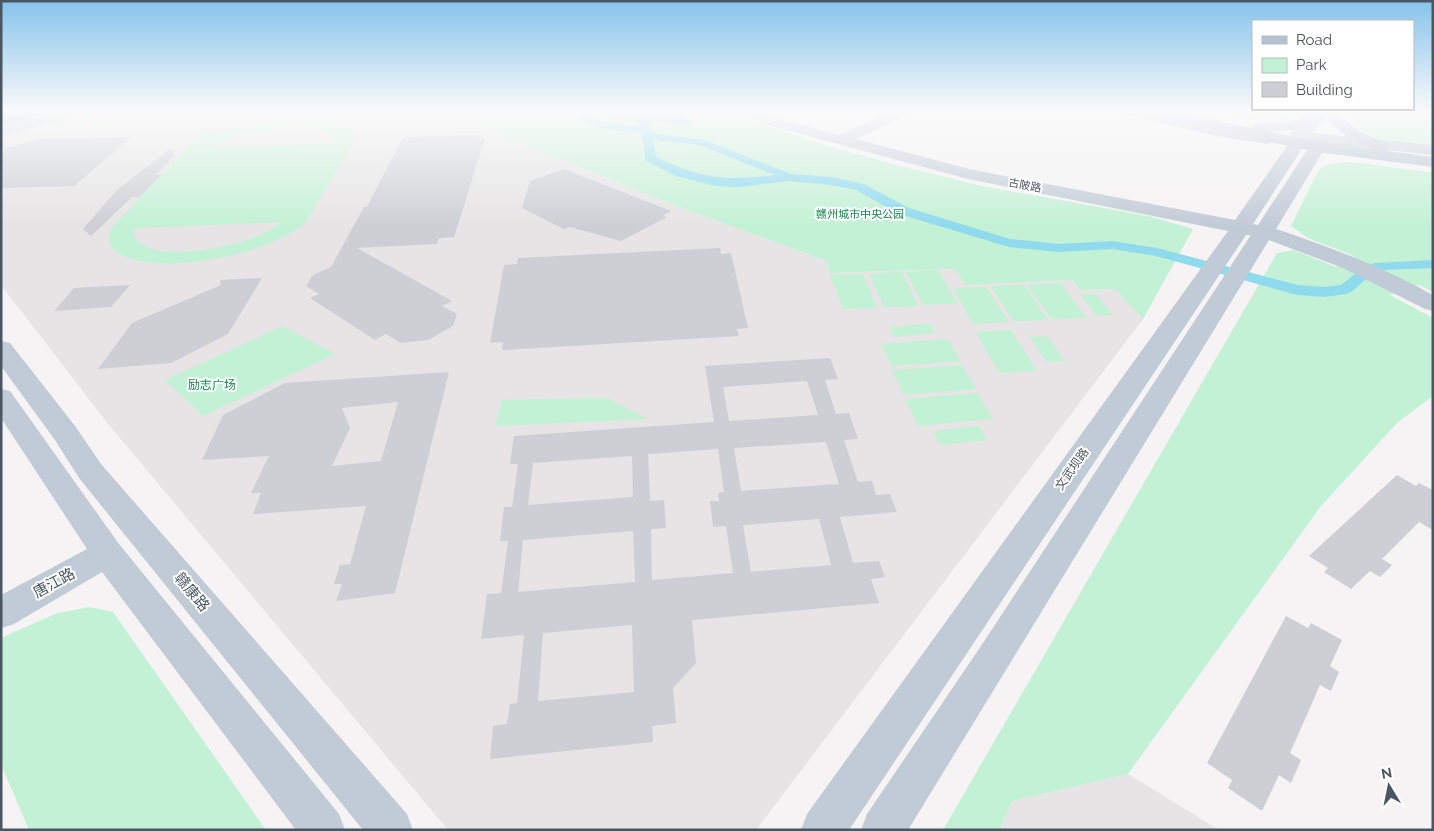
<svg xmlns="http://www.w3.org/2000/svg" width="1434" height="831" viewBox="0 0 1434 831" font-family="Raleway,'Noto Sans SC',sans-serif">
<style>
.education{fill:#e6e4e5}
.green{fill:#c3f1d5;fill-rule:evenodd}
.water{fill:#90daee}
.lines{fill:none;stroke-linecap:round;stroke-linejoin:round}
.canal{fill:#90daee;fill-rule:evenodd}
.building{fill:#cdcfd5;fill-rule:evenodd}
.highway-casing{stroke:#7690ad;stroke-width:2}
.secondary{fill:#c1cbd6;fill-rule:evenodd}
.primary{fill:#b3c2d1;fill-rule:evenodd}
.highway{fill:#8ba5c1;fill-rule:evenodd}
.labels{text-anchor:middle;stroke-width:4;stroke-linejoin:round;paint-order:stroke}
.far-street-label{font-size:11px;fill:#4a5661;stroke:#fff}
.far-park-label{font-size:11px;fill:#17864f;stroke:#fff}
.park-label{font-size:12px;fill:#17864f;stroke:#fff}
.street-label{font-size:12px;fill:#4a5661;stroke:#fff}
.near-street-label{font-size:15px;fill:#4a5661;stroke:#fff}
</style>
<rect width="100%" height="100%" fill="#f5f3f3"/>
<!-- education -->
<g class="education">
<path d="M93,111H441L489,113L484,128L677,206L827,261L829,273L955,269L965,285L1073,280L1080,290L1115,289L1143,319L756,830H448L109,425L1,285V134Z"/>
<path d="M1128,774L1219,830H1000L1012,801Z"/>
</g>
<!-- green -->
<g class="green">
<path d="M423,111L479,114L467,125L410,121Z"/>
<path d="M441,111H723L821,144L892,164L982,186L1149,216L1193,229L1143,319L1115,289L1080,290L1073,280L965,285L955,269L829,273L827,261L677,206L484,128L488,113Z"/>
<path d="M1209,111H1296C1279,130 1231,115 1209,111Z"/>
<path d="M1358,111H1433V146C1406,144 1369,144 1352,121Z"/>
<path d="M109,115H127L109,129H90Z"/>
<path d="M307,120C321,121 355,122 354,143C342,161 331,180 320,198C315,205 311,214 306,221C276,254 140,284 110,245L109,234L112,227L202,133C238,131 271,120 307,120ZM290,127C303,127 332,126 335,143L211,148L241,135ZM282,222C269,231 255,238 240,242C218,249 142,264 133,233L134,228Z"/>
<path d="M1344,162L1362,163L1433,173V292L1419,285L1390,295L1433,318V396L1398,422L1321,506L1128,774L1012,801L1000,830H943L1277,253L1294,250L1336,267L1354,256L1308,238L1291,226L1319,169L1330,164Z"/>
<path d="M938,270L957,303L923,305L906,272Z"/>
<path d="M902,272L918,306L884,307L869,274Z"/>
<path d="M863,274L877,308L843,309L830,275Z"/>
<path d="M1060,283L1087,318L1052,319L1027,285Z"/>
<path d="M1024,285L1048,320L1013,321L991,286Z"/>
<path d="M986,287L1009,322L973,324L953,288Z"/>
<path d="M1080,294H1096L1113,315L1097,316Z"/>
<path d="M929,324L935,333L895,337L890,327Z"/>
<path d="M283,326L335,354L203,416L165,380Z"/>
<path d="M1011,330L1037,371L999,373L976,332Z"/>
<path d="M1047,336L1065,361L1047,362L1030,337Z"/>
<path d="M948,339L961,361L892,366L881,344Z"/>
<path d="M962,365L976,389L904,395L892,370Z"/>
<path d="M977,393L993,419L918,426L905,399Z"/>
<path d="M607,398L648,419L496,426L501,400Z"/>
<path d="M979,426L987,440L940,445L933,431Z"/>
<path d="M89,607L113,612L266,830H29L1,764V638L55,614Z"/>
</g>
<!-- water -->
<path class="water" d="M603,111H679L693,123L684,126L662,122L610,120Z"/>
<g class="lines">
<!-- canal -->
<path class="canal" d="M575,111H585C599,126 620,125 639,126L634,111H644L652,133L705,140L791,174L831,177L864,184L909,208L1010,239L1059,244L1112,241L1157,248L1298,285L1325,287L1341,285L1355,274L1374,263L1433,260V268L1382,270L1365,280L1351,292L1346,294L1325,297L1297,295L1156,256L1112,249L1059,252L1009,247L899,214L856,190L831,185L789,181L739,187L716,186L676,176L646,161L641,132C616,131 590,132 575,111ZM653,140L699,145L775,175C723,181 703,179 656,157Z"/>
</g>
<!-- building -->
<g class="building">
<path d="M480,135L479,139L485,138L454,237L439,238L437,244L357,248L452,301L442,306L457,314L453,326L428,340L401,343L386,334L375,340L310,298L319,294L306,286L313,275L331,267L364,207H367L403,137Z"/>
<path d="M132,137L74,186L1,188V153L8,148L39,139Z"/>
<path d="M170,149L175,155L156,175L162,174L140,197H132L91,236L83,229L118,189Z"/>
<path d="M564,169L671,211L662,216L667,217L621,241L570,227L564,229L522,208L530,181Z"/>
<path d="M720,248L721,254L731,253L748,328L737,329L739,336L502,350L503,342L490,343L504,265L517,264L518,258Z"/>
<path d="M262,278L228,334L171,363L98,369L132,323L221,285L220,280Z"/>
<path d="M130,285L111,307L54,311L74,288Z"/>
<path d="M830,358L838,379L825,380L836,414L849,413L858,439L844,440L858,482L872,481L876,495L890,494L897,512L840,517L853,563L879,561L885,577L871,579L879,603L692,620L696,663L673,688L676,723L652,726L653,742L490,759L493,726L507,724L510,704L517,703L524,635L481,639L487,594L501,593L508,541H500L504,507H512L518,464H510L514,436L714,422L705,366ZM807,381L818,415L729,421L723,387ZM826,442L839,484L741,491L734,448ZM718,449L724,492L718,493L719,501H710L713,527L726,526L733,573L652,580L651,529L666,528L664,500L650,501L648,454ZM632,456L633,497L528,505L533,463ZM819,519L831,565L751,572L743,525ZM633,531L635,582L518,592L523,540ZM632,625L634,692L538,701L543,633Z"/>
<path d="M449,372L395,593L336,601L342,584H334L340,565L350,564L366,506L253,514L261,493H251L269,456L202,460L223,415L285,383ZM398,402L381,461L332,466L350,428L342,408Z"/>
<path d="M1397,475L1416,486L1419,483L1433,490V530L1419,522L1382,559L1392,565L1380,577L1370,571L1351,589L1324,572L1328,568L1309,556Z"/>
<path d="M1286,616L1308,628L1311,623L1342,640L1330,666L1339,672L1331,691L1320,685L1290,753L1301,760L1291,783L1279,775L1262,811L1228,788L1232,780L1207,763Z"/>
</g>
<g class="lines">
<!-- highway casing -->
<g class="highway-casing">
<path id="highway" d="M21,111H50L47,114L1,124V114Z"/>
</g>
<!-- secondary -->
<g class="secondary">
<path d="M63,111H87L84,114L1,136V126Z"/>
<path d="M733,111H755L839,135L892,111H911L909,114L856,139L969,169L1235,220L1292,139L1289,135L1291,132L1297,130L1315,111H1331L1312,133L1433,145V155L1319,143L1325,148L1276,229C1330,247 1383,267 1433,295V311L1425,309L1343,268L1269,240L908,830H861L867,814L979,649L1251,235H1246L849,830H801L807,814L1228,231L968,179L779,128L736,114ZM1307,141L1317,143L1311,144L1258,225L1253,224Z"/>
<path d="M1118,111H1145L1222,127L1267,134L1273,136L1275,139L1273,142L1267,144L1222,137L1121,114Z"/>
<path d="M1,341L10,343L75,426L101,464L407,814L413,830H363L79,478L55,440L1,366Z"/>
<path d="M1,389L10,391L119,544L339,814L345,830H296L102,572L14,624L1,628V595L87,549L1,418Z"/>
</g>
<!-- primary -->
<g class="primary">
<path d="M36,111H62L59,114L12,126L6,124L4,121L6,118Z"/>
<path d="M1141,111H1169L1253,128L1254,124C1268,120 1282,123 1296,120C1305,117 1314,112 1324,115L1326,118L1324,121L1294,130L1267,131L1317,142L1373,149L1349,138L1329,122L1327,119L1329,116C1343,112 1350,125 1361,132C1369,136 1379,140 1388,143L1390,147L1387,151L1433,157V167L1317,152L1149,116L1144,114Z"/>
</g>
<!-- highway -->
<use href="#highway" class="highway"/>
</g>
<!-- sky -->
<linearGradient id="sky" x2="0" y2="1"><stop stop-color="#85c3ea"/><stop offset="0.49" stop-color="#fafafa"/><stop offset="1" stop-color="#fafafa" stop-opacity="0"/></linearGradient>
<rect width="1434" height="227" fill="url(#sky)"/>
<g class="labels">
<!-- far-street labels -->
<g class="far-street-label">
<text transform="translate(1025 185) rotate(11)" y="4">古陂路</text>
</g>
<!-- far-park labels -->
<g class="far-park-label">
<text x="860" y="218">赣州城市中央公园</text>
</g>
<!-- park labels -->
<g class="park-label">
<text x="212" y="389">励志广场</text>
</g>
<!-- street labels -->
<g class="street-label">
<text transform="translate(1072 469) rotate(-55)" y="4">文武坝路</text>
</g>
<!-- near-street labels -->
<g class="near-street-label">
<text transform="translate(54 583) rotate(-29)" y="5">唐江路</text>
<text transform="translate(192 592) rotate(50)" y="5">赣康路</text>
</g>
</g>
<!-- border -->
<rect width="1434" height="831" fill="none" stroke="#4a5661" stroke-width="5"/>
<!-- legend -->
<rect x="1252" y="20" width="162" height="90" fill="#ffffff" stroke="#b7bbc0"/>
<rect x="1262" y="36" width="25" height="8" fill="#b3c2d1" stroke="#b7bbc0"/>
<text x="1296" y="45" font-size="15" fill="#4a5661">Road</text>
<rect x="1262" y="58" width="25" height="15" fill="#c3f1d5" stroke="#b7bbc0"/>
<text x="1296" y="70" font-size="15" fill="#4a5661">Park</text>
<rect x="1262" y="82" width="25" height="15" fill="#cdcfd5" stroke="#b7bbc0"/>
<text x="1296" y="95" font-size="15" fill="#4a5661">Building</text>
<!-- north arrow -->
<g transform="translate(1389 786) rotate(350)" stroke="#ffffff" stroke-width="4" paint-order="stroke">
<path d="M0-4L9 19L0 12L-9 19Z" fill="#4a5661"/>
<text y="-8" font-size="14" font-weight="bold" text-anchor="middle" fill="#4a5661">N</text>
</g>
</svg>
